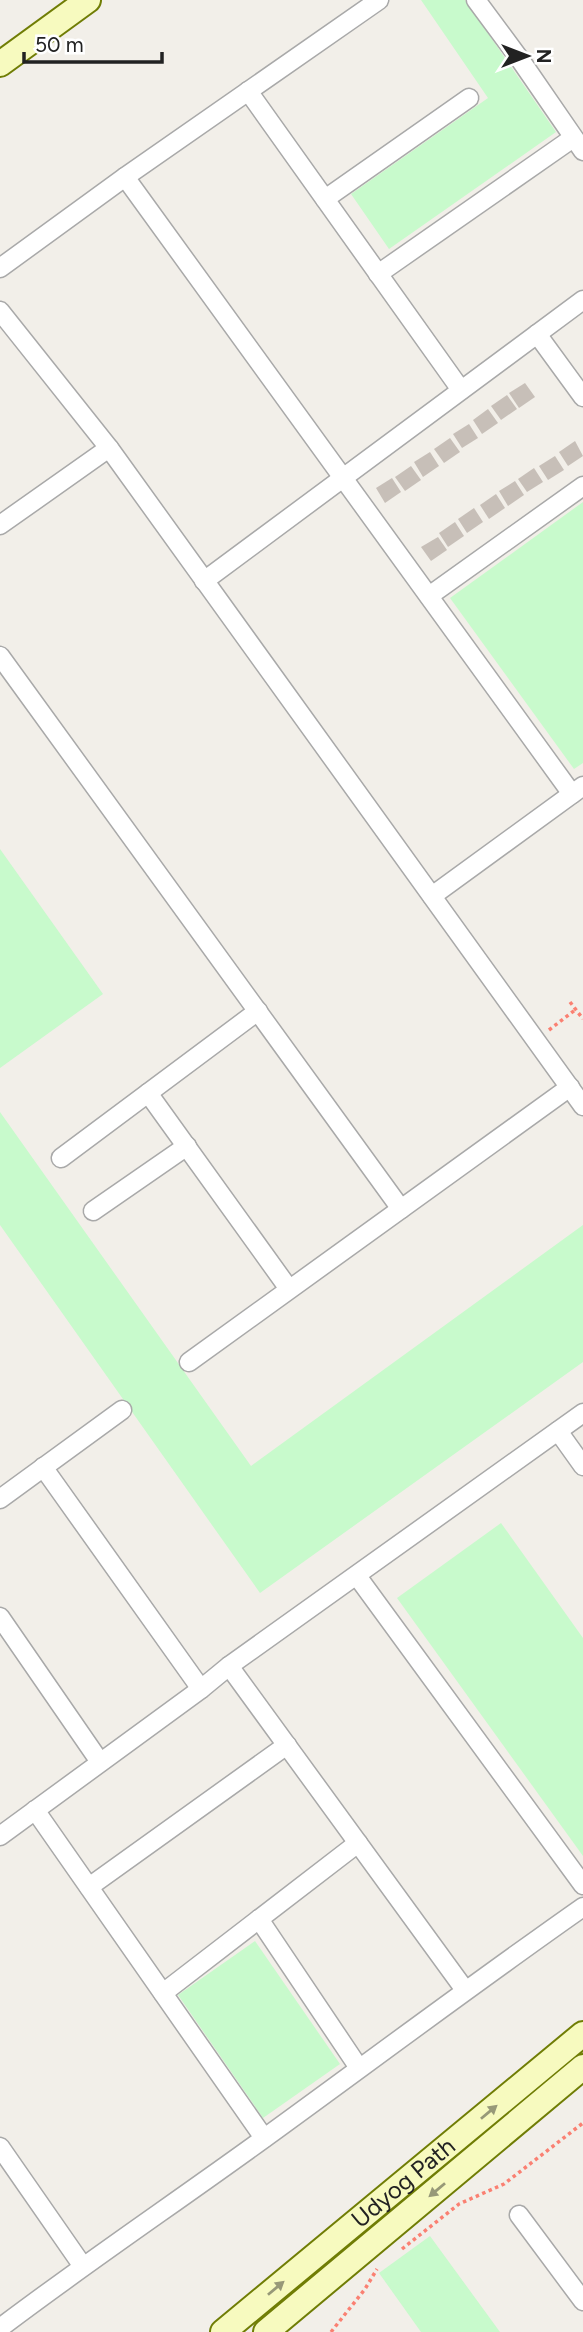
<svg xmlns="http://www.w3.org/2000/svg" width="583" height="2332" viewBox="0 0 583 2332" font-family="Figtree,sans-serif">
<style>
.park{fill:#c8facc}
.building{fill:#c7bfb8}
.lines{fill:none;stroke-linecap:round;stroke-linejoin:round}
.street-casing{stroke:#a9a9a9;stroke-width:21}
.secondary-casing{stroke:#707d05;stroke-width:28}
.path{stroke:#fa8072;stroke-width:3.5;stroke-dasharray:3.5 3.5;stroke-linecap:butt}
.street{stroke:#fff;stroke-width:18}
.secondary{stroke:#f7fabf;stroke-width:24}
.oneway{fill:#979978}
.labels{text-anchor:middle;stroke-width:7;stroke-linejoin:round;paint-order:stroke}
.street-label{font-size:24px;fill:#222;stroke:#fff}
</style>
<rect width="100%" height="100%" fill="#f2efe9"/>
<!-- park -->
<g class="park">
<path d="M421,0H465L556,132L389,249L351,194L488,98Z"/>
<path d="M583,502V763L574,769L450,598Z"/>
<path d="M0,849L103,994L0,1068Z"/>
<path d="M0,1112L251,1466L583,1225V1362L260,1593L0,1225Z"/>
<path d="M501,1523L583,1638V1856L397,1598Z"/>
<path d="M255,1941L340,2064L263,2118L178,1995Z"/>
<path d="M430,2236L500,2332H421L379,2273Z"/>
</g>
<!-- building -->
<g class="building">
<path d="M525,383L535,397L519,408L509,393Z"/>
<path d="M507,395L517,409L501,420L491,406Z"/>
<path d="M488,409L498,423L482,434L473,420Z"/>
<path d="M469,424L478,438L462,448L453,434Z"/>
<path d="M450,438L460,452L444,463L434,449Z"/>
<path d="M575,441L583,456L568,466L559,452Z"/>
<path d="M430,452L439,466L423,477L414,462Z"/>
<path d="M555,456L564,470L548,480L539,466Z"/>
<path d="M411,466L421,480L405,491L395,477Z"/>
<path d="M534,468L543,482L527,492L518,479Z"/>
<path d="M392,478L401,492L385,503L376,488Z"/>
<path d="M515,481L524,495L508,506L499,491Z"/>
<path d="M496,494L505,508L489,519L480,505Z"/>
<path d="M474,508L483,522L467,533L458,519Z"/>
<path d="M455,522L464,536L448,547L439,533Z"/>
<path d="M438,537L447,550L431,561L421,547Z"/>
</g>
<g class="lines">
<!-- street casing -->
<g class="street-casing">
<g id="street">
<path d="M476,0L519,58L583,151"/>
<path d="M248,91L461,390"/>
<path d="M125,177L572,794"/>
<path d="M325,199L469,98"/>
<path d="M0,268L125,177L379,0"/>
<path d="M378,274L573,138"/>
<path d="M0,311L109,448L583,1106"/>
<path d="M537,334L583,397"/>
<path d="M0,525L109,448"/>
<path d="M204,581L583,300"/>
<path d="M429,596L583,486"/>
<path d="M0,656L401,1209"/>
<path d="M432,896L583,786"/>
<path d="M148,1093L289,1289"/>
<path d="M61,1158L258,1011"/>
<path d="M93,1211L187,1146"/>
<path d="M189,1362L570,1087"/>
<path d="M558,1431L583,1466"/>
<path d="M43,1467L201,1689"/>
<path d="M0,1499L122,1410"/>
<path d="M357,1576L583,1885"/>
<path d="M0,1617L100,1762"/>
<path d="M229,1666L465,1990"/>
<path d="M35,1810L264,2138"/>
<path d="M0,1836L201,1689L229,1666L583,1413"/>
<path d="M89,1887L287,1745"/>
<path d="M259,1919L359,2068"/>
<path d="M163,1993L358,1843"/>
<path d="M0,2147L82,2265"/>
<path d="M519,2215L583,2301"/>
<path d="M0,2328C87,2262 178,2201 266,2137C372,2060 476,1982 583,1907"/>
</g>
</g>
<!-- secondary casing -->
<g class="secondary-casing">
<g id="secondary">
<path d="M0,64L88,0"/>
<path id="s1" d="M223,2332L583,2034"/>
<path d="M266,2332L583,2067"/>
</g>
</g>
<!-- path -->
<g class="path">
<path d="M570,1002L583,1019"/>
<path d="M549,1030L575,1010"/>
<path d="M402,2249L459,2204L504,2184L583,2123"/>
<path d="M331,2332L365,2289L377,2269"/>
</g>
<!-- street -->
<use href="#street" class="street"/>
<!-- secondary -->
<use href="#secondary" class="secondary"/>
</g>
<!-- one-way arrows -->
<defs><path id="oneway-solid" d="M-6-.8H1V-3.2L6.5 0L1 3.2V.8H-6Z" transform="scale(1.75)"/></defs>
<g class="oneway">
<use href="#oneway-solid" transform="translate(489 2112) rotate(-40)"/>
<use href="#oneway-solid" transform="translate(437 2190) rotate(140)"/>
<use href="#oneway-solid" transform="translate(276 2288) rotate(-40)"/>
</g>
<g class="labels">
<!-- street labels -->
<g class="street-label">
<text dy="8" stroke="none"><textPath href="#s1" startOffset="234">Udyog Path</textPath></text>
</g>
</g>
<!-- north arrow -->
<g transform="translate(527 56) rotate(90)" stroke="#ffffff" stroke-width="5" paint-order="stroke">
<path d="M0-5L12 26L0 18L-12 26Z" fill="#222222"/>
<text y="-10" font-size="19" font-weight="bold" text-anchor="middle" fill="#222222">N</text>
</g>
<!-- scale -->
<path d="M24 52v10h138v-10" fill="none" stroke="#222222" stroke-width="3.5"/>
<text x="35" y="52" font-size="21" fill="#222222" stroke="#ffffff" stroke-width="5" paint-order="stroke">50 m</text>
</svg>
